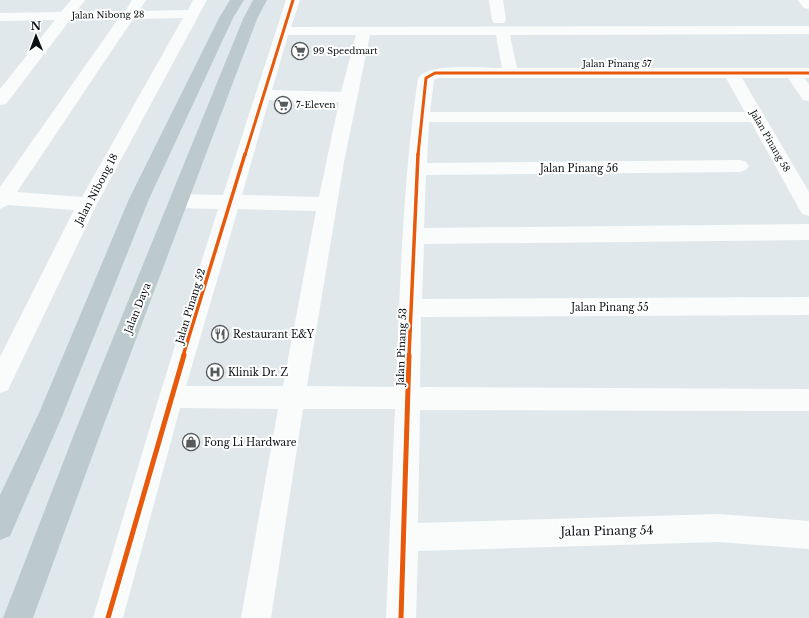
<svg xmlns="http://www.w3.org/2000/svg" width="809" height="618" viewBox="0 0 809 618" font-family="'Libre Baskerville',serif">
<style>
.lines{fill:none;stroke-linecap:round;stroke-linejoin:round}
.minor{fill:#fafcfc;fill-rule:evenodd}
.major{fill:#bdcacd;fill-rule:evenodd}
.cycleway-far2-casing{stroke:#fff;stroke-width:5}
.cycleway-far1-casing{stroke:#fff;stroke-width:6}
.cycleway-casing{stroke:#fff;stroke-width:8}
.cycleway-far2{stroke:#e8590c;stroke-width:3}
.cycleway-far1{stroke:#e8590c;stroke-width:3.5}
.cycleway{stroke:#e8590c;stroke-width:5}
.labels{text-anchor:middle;stroke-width:4;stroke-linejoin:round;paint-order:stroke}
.far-street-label{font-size:9px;fill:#0b1012;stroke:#fff}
.far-poi-label{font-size:9px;fill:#0b1012;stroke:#fff;text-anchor:start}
.street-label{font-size:10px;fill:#0b1012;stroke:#fff}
.poi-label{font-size:10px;fill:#0b1012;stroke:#fff;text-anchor:start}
.near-street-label{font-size:12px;fill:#0b1012;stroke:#fff}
</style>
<rect width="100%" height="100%" fill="#e0e8eb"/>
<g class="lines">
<!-- minor -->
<g class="minor">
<path d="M71,0H85L76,12L125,11L132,0H146L139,11L188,10L193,0H207L97,204L8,390L0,393V357L74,210L8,205L0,209V187L118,19L70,20L6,104L0,105V89L55,20L0,21V13L61,12ZM183,18L82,197L17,192L133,19Z"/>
<path d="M286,0H300L291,27L809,26V34L510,35L517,68H809V78H804L809,84V101L803,100L788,78H742L809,192V216L802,214L751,122H429L427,163L740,160L746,162L749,166L746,170L740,172L426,175L424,228L809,224V240L424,244L422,299L809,297V315L421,317L420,387L809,389V411L420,410L418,523L719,514L809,521V549L719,542L418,551L416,618H386L395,409H303L271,618H241L278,409L180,408L123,618H93L159,397L218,209L179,208L172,206L169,201L172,196L179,194L223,195ZM288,35H356L341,92L272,90ZM370,35H496L502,68C483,68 429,62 418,78C403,179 400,284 396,387L307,386L344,162ZM438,78H726L745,112H430L434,80ZM269,100L339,102L319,197L242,195ZM238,209L316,211L283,386H186Z"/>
<path d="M489,0H503L506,20L504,23H494L492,20Z"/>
<path d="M798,0H809V9L804,8Z"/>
</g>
<!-- major -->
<g class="major">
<path d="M230,0H244L233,18L149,199L61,419L10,536L0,540V495L39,413L129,199L219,18Z"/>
<path d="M253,0H267L257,19L104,424L33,618H3L78,424L243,19Z"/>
</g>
<!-- cycleway-far2 casing -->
<g class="cycleway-far2-casing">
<g id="cycleway-far2">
<path d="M245,155L293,0"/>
<path d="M418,155L426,78L435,73H809"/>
</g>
</g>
<!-- cycleway-far1 casing -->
<g class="cycleway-far1-casing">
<g id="cycleway-far1">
<path d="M183,356L245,154"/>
<path d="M409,356L418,154"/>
</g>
</g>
<!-- cycleway casing -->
<g class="cycleway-casing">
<g id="cycleway">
<path d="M108,618L184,355"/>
<path d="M401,618L409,355"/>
</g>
</g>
<!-- cycleway-far2 -->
<use href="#cycleway-far2" class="cycleway-far2"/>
<!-- cycleway-far1 -->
<use href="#cycleway-far1" class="cycleway-far1"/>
<!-- cycleway -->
<use href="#cycleway" class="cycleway"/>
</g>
<!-- icons -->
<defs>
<g id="supermarket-ring" transform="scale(0.9)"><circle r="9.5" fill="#fff" stroke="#565c5e" stroke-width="1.5"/><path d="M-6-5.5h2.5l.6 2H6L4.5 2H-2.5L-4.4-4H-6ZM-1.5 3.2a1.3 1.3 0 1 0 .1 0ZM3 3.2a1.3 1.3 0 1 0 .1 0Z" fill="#565c5e"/></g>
<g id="restaurant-ring" transform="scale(0.9)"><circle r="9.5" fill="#fff" stroke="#565c5e" stroke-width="1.5"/><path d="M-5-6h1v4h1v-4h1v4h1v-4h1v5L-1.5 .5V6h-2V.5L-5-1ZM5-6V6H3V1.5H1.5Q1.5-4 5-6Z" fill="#565c5e"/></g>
<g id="hospital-ring" transform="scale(0.9)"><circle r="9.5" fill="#fff" stroke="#565c5e" stroke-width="1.5"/><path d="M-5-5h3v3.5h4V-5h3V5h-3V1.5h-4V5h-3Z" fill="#565c5e"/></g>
<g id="shop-ring" transform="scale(0.9)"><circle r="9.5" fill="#fff" stroke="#565c5e" stroke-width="1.5"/><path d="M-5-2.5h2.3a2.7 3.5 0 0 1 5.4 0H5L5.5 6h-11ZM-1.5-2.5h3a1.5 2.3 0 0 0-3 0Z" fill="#565c5e"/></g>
</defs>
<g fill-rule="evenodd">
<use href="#supermarket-ring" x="300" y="51"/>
<use href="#supermarket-ring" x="283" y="105"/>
<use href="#restaurant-ring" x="220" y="334"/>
<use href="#hospital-ring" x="215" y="372"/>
<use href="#shop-ring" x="191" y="442"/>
</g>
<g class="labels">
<!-- far-street labels -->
<g class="far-street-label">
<text transform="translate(108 15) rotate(-1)" y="3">Jalan Nibong 28</text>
<text x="617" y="67">Jalan Pinang 57</text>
<text transform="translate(770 141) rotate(60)" y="3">Jalan Pinang 58</text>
</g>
<!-- far-poi labels -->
<g class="far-poi-label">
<text x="313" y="54">99 Speedmart</text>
<text x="296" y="108">7-Eleven</text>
</g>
<!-- street labels -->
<g class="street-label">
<text x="579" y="172">Jalan Pinang 56</text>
<text transform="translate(96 189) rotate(-62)" y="4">Jalan Nibong 18</text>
<text transform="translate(190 306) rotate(-73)" y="4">Jalan Pinang 52</text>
<text x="610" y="311">Jalan Pinang 55</text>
<text transform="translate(137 308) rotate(-68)" y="4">Jalan Daya</text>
<text transform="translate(401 347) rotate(-88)" y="4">Jalan Pinang 53</text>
</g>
<!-- poi labels -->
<g class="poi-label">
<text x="233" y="338">Restaurant E&amp;Y</text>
<text x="228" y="376">Klinik Dr. Z</text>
<text x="204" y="446">Fong Li Hardware</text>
</g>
<!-- near-street labels -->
<g class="near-street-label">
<text transform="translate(607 531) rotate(-1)" y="4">Jalan Pinang 54</text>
</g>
</g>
<!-- north arrow -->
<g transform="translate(36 36) rotate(359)" stroke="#ffffff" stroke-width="3" paint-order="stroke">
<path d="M0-3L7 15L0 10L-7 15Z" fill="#0b1012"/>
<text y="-6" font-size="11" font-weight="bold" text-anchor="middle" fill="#0b1012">N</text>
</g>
</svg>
